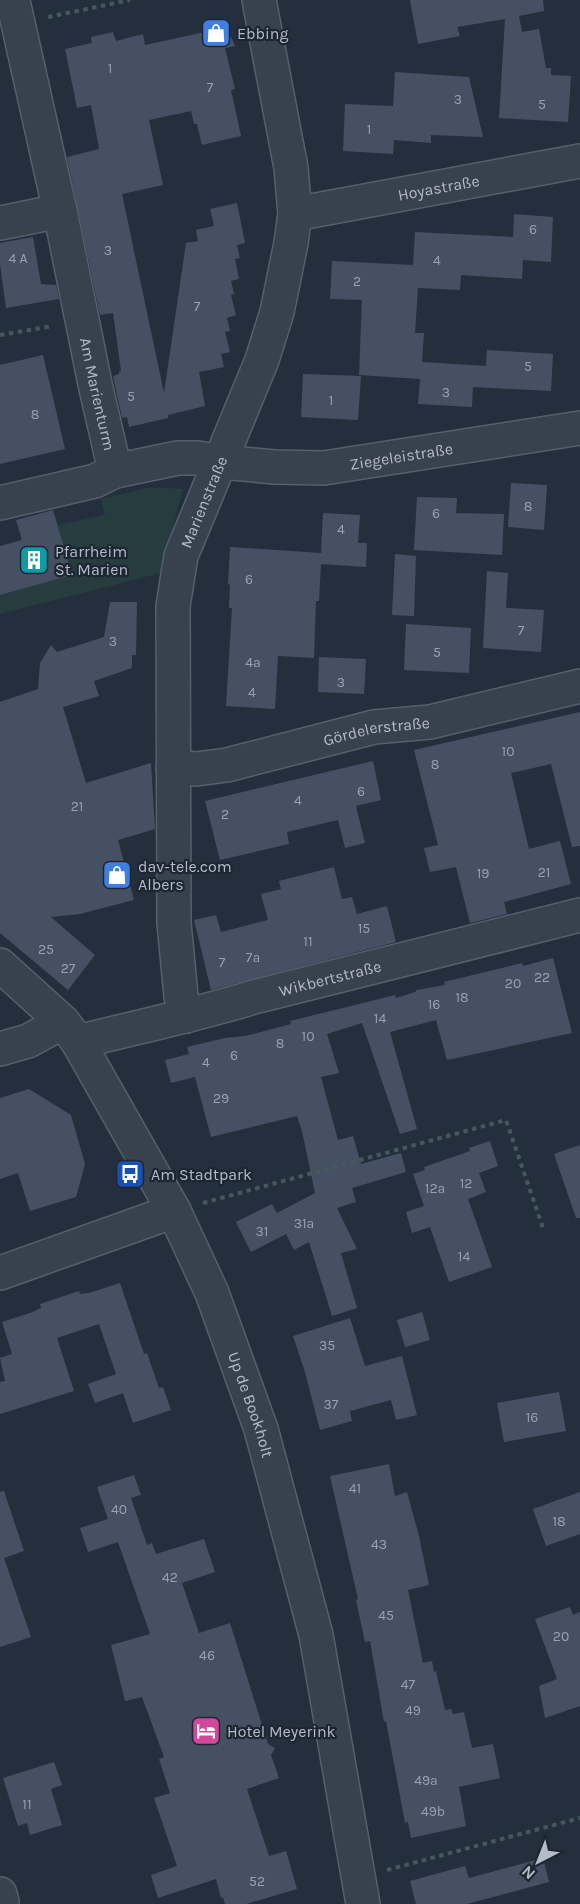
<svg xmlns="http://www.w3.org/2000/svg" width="580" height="1904" viewBox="0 0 580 1904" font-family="Karla,sans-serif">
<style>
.green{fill:#263c3f}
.building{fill:#455162}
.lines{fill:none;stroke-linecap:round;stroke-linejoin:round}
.minor-casing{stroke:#565f6c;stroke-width:36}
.path{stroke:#44595c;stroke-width:4;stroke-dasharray:4.5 4.5;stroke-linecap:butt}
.minor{stroke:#38414e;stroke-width:33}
.labels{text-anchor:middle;stroke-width:4.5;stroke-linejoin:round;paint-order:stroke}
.number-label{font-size:14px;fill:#98a1af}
.poi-label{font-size:16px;fill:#b4bcc9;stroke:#1d2633;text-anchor:start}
.street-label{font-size:16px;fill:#b4bcc9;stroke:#1d2633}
</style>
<rect width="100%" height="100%" fill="#242f3e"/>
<!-- green -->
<path class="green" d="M151,487L183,489L161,573L0,614V595L72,575L57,525L105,515L101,499Z"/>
<!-- building -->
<g class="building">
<path d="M410,0H543L544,11L519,16L522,32L539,29L546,68H551V75L571,76L568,122L499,118L505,19L457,27L460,36L418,44Z"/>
<path d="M223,19L235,46L225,48L235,89L231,90L241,136L202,145L197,124H194L191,111L149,120L163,185L122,194L164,393L186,243L198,241L196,230L214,226L210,209L237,203L245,243L237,245L240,258L235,259L239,279L231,281L234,294L231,295L236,315L227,318L230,331L225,332L230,352L221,354L224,367L199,372L205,406L168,415V418L129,427L127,417L122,418L113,376L119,374V372L121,371L113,313L100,315L67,157L99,149L91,105L77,108L65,49L92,43L91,37L113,32L116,41L143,34L145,45L205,32L204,23Z"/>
<path d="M395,72L469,77L483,137L431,135V143L394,140L393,154L343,151L345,104L393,106Z"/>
<path d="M514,214L553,217L551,262L523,260L522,279L461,275L460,290L418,288L415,333H424L422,362L486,366L487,350L553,354L551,391L473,387L472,407L418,404L420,379L359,375L362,300L330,299L332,261L413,265L415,232L513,237Z"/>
<path d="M33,237L41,284L56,285L59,299L6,308L0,264V243Z"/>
<path d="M43,355L65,449L0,464V365Z"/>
<path d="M303,374L361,376L358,420L301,417Z"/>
<path d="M511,483L547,485L544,530L508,527Z"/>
<path d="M417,497L457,498L456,513L504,514L502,555L414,550Z"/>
<path d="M53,510L72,575L0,595V546L22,540L16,520Z"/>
<path d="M323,513L360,515L358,543H367L366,567L321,564L319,601H316L314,658L278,656L275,709L226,706L232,608H229L230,585L228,584L230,547L321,553Z"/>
<path d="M395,554L416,556L414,616L392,615Z"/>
<path d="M487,571L508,573L506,608L544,610L541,652L483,648Z"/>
<path d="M110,602H137L136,655H132V668L94,681L99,696L63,707L86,783L151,763L155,829L118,840L134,900L80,914L51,917L95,955L68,990L0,933V702L38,689L40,663L51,645L57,652L104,637Z"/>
<path d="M406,624L471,628L469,673L404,670Z"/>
<path d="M319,657L366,659L364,694L318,692Z"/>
<path d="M580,712V846L572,847L551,764L511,773L529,849L560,841L571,884L504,902L507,914L470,923L456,867L430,872L424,848L438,845L414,750Z"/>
<path d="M373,761L381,800L356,806L365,843L345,848L338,820L287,832L289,844L220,860L205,801Z"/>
<path d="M334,867L342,899L352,897L357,914L387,906L396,942L211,990L194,920L216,915L221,932L268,920L261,894L281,889L279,881Z"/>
<path d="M553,958L572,1033L447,1060L436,1020L390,1032L417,1129L400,1134L362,1023L327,1034L339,1073L321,1077L338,1140L353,1136L361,1164L401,1153L406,1172L352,1188L356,1202L337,1208L357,1249L341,1253L357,1308L332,1316L309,1242L294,1250L286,1234L251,1252L236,1222L272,1204L277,1213L315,1193L302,1131L297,1116L211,1137L195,1077L171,1083L165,1060L189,1054L187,1047L225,1038L245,1036L291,1024L290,1021L343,1008L395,995L396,998L415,992L417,990L445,985L444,982L522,963L523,966Z"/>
<path d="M29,1089L71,1115L85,1164L76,1197L30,1211L18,1173L0,1179V1098Z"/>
<path d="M490,1141L498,1166L479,1173L486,1192L468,1199L492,1267L449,1282L430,1227L412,1233L406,1212L424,1206L413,1174L425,1170L424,1167L470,1151L469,1148Z"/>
<path d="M580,1145V1218H576L554,1154Z"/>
<path d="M120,1283L144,1354L147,1353L159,1388L163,1387L171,1410L133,1423L123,1393L95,1403L88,1384L116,1374L99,1324L57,1338L74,1391L0,1414V1382L5,1381L0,1358L12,1354L2,1322L33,1312L41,1308L40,1304L79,1291L80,1294L89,1293Z"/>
<path d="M422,1312L430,1340L405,1347L397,1320Z"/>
<path d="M350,1318L365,1366L402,1356L417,1415L396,1420L391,1400L350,1411L352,1421L320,1430L305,1372L293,1336Z"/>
<path d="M559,1392L566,1431L504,1442L497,1403Z"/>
<path d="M389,1464L395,1496L407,1492L419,1536L429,1585L408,1590L423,1663L432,1661L434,1672L436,1671L445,1710L451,1709L453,1714L464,1712L472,1748L493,1744L500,1778L459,1787L466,1826L411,1838L408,1822L405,1823L386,1721L384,1722L370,1641L365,1642L356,1600L358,1599L330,1476Z"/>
<path d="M134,1475L141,1495L131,1498L147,1545L152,1543L156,1554L204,1539L215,1572L182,1583L199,1633L230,1623L268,1744L275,1748L271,1755L279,1778L247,1789L269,1856L286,1851L297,1889L246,1904H225L223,1897L221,1898L216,1879L158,1898L151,1875L177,1866L154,1798L170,1793L159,1759L164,1757L142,1697L125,1701L111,1645L150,1634L118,1542L88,1552L80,1528L108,1519L97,1487Z"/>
<path d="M4,1491L24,1551L4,1558L31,1637L0,1647V1492Z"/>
<path d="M580,1492V1534L546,1546L533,1509Z"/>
<path d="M570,1607L573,1615L580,1612V1706L545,1718L539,1686L557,1679L535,1619Z"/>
<path d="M54,1762L62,1785L51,1789L62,1825L30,1835L27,1823L18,1826L3,1778Z"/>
<path d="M543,1858L549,1882L467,1904H416L410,1881L465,1866L469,1878Z"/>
</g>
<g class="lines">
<!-- minor casing -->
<g class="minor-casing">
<g id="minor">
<path id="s1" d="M13,1L60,211L95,384L115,471L178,458H198L221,462L275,467L324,468L580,428"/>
<path id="s2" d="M295,214L580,161"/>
<path d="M0,223L60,211"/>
<path d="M0,503L95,481L115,471"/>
<path id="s3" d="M173,767L196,769L227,765L374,727L430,722L580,686"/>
<path id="s4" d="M0,965L63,1022L78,1042L174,1211L212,1293L261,1429L316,1635L363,1904"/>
<path id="s5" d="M186,1016L181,996L174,923L173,606L181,556L262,360L277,312L291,243L295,214L291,168L259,0"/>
<path id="s6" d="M78,1042C137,1027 196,1015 254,997L580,915"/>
<path d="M0,1049L28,1041L63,1022"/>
<path d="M0,1273L174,1211"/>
<path d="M0,1894L2,1902"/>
</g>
</g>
<!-- path -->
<g class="path">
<path d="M48,17L130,0"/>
<path d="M0,335L53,326"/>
<path d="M203,1203L506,1120L544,1231"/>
<path d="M387,1870L580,1818"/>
</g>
<!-- minor -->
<use href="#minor" class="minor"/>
</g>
<!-- icons -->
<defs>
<g id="shop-square" transform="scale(1.5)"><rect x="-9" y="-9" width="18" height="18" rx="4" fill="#3f7fe0" stroke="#1d2633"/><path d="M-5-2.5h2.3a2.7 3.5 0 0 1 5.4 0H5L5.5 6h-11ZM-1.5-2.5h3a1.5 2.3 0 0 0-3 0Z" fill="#fff"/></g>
<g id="building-square" transform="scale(1.5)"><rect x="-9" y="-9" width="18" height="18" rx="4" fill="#0f9aa8" stroke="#1d2633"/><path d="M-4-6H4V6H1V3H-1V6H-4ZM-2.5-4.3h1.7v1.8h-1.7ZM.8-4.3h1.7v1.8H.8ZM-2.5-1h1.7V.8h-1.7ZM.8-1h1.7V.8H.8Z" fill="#fff"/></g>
<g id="bus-square" transform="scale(1.5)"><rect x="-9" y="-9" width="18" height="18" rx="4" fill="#1a4fb4" stroke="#1d2633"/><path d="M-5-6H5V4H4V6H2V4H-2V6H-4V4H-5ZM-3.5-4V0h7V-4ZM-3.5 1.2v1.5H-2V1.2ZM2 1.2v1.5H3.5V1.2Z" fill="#fff"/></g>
<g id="hotel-square" transform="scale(1.5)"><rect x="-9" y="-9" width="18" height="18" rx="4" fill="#d1479c" stroke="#1d2633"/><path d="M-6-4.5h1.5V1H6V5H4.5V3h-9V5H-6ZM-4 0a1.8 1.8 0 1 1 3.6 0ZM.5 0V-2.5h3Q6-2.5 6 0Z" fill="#fff"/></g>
</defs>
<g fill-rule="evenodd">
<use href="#shop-square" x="216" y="33"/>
<use href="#building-square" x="34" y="560"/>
<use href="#shop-square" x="117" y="875"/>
<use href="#bus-square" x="130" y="1174"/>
<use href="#hotel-square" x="206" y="1731"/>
</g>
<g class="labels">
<!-- number labels -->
<g class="number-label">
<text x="110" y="73">1</text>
<text x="210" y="92">7</text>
<text x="458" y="104">3</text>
<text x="542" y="109">5</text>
<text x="369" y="134">1</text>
<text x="533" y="234">6</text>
<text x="108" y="255">3</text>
<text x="18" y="263">4 A</text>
<text x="437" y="265">4</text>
<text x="357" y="286">2</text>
<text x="197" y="311">7</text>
<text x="528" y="371">5</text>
<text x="446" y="397">3</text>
<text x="131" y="401">5</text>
<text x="331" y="405">1</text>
<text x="35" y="419">8</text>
<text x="528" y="511">8</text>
<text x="436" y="518">6</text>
<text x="341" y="534">4</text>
<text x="249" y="584">6</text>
<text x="521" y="635">7</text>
<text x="113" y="646">3</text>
<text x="437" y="657">5</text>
<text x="253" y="667">4a</text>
<text x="341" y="687">3</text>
<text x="252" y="697">4</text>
<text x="508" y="756">10</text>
<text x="435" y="769">8</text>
<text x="361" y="796">6</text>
<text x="298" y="805">4</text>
<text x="77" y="811">21</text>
<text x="225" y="819">2</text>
<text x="544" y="877">21</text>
<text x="483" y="878">19</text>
<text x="364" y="933">15</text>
<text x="308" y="946">11</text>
<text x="46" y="954">25</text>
<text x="253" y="962">7a</text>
<text x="222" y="967">7</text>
<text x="68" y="973">27</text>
<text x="542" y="982">22</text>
<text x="513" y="988">20</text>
<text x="462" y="1002">18</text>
<text x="434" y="1009">16</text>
<text x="380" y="1023">14</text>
<text x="308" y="1041">10</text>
<text x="280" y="1048">8</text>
<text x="234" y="1060">6</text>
<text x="206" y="1067">4</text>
<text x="221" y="1103">29</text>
<text x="466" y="1188">12</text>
<text x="435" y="1193">12a</text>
<text x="304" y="1228">31a</text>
<text x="262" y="1236">31</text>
<text x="464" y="1261">14</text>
<text x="327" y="1350">35</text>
<text x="331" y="1409">37</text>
<text x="532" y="1422">16</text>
<text x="355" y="1493">41</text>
<text x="119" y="1514">40</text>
<text x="559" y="1526">18</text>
<text x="379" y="1549">43</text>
<text x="170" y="1582">42</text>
<text x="386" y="1620">45</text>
<text x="561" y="1641">20</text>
<text x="207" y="1660">46</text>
<text x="408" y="1689">47</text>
<text x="413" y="1715">49</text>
<text x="426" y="1785">49a</text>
<text x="27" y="1809">11</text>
<text x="433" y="1816">49b</text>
<text x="257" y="1886">52</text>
</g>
<!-- poi labels -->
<g class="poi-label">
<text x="237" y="39">Ebbing</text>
<text x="55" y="557">Pfarrheim<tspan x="55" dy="18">St. Marien</tspan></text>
<text x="138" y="872">dav-tele.com<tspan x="138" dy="18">Albers</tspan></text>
<text x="151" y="1180">Am Stadtpark</text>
<text x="227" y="1737">Hotel Meyerink</text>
</g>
<!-- street labels -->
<g class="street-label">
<text dy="6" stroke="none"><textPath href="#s2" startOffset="146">Hoyastraße</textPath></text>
<text dy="6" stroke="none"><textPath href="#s1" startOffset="402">Am Marienturm</textPath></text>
<text dy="6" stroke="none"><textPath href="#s1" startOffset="770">Ziegeleistraße</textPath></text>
<text dy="6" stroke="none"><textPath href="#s5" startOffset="520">Marienstraße</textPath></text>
<text dy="6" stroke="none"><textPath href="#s3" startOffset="208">Gördelerstraße</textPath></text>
<text dy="6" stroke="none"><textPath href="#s6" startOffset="260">Wikbertstraße</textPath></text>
<text dy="6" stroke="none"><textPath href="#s4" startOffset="513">Up de Bookholt</textPath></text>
</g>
</g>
<!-- north arrow -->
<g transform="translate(538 1862) rotate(222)" stroke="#1d2633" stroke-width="4.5" paint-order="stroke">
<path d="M0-4.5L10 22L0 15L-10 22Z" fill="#b4bcc9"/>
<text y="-9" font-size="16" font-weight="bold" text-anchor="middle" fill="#b4bcc9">N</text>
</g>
</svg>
